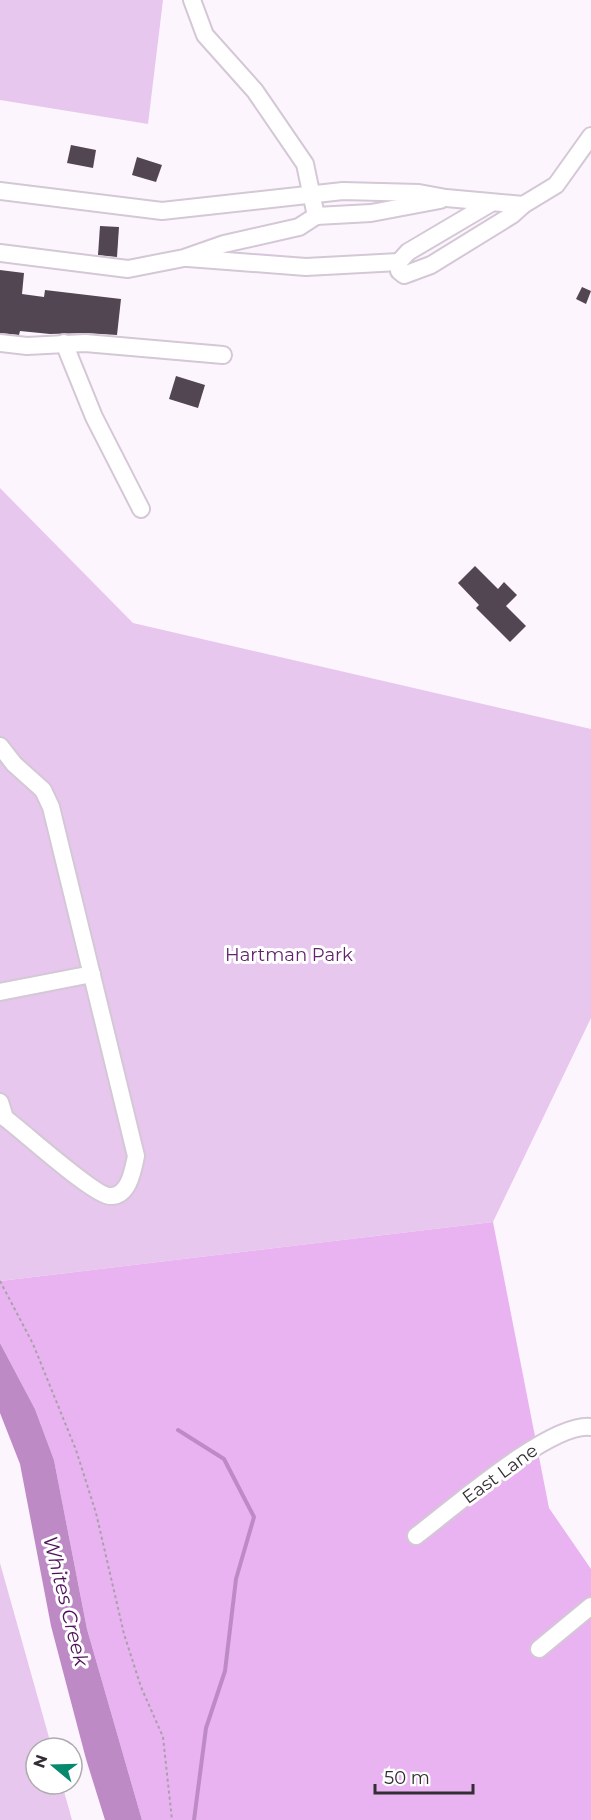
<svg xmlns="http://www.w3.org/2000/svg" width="591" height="1820" viewBox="0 0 591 1820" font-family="Montserrat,sans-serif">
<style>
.green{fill:#e8c7ee}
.forest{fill:#e9b3f1}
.water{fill:#be8ac6}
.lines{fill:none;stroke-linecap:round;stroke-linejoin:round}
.stream{stroke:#be8ac6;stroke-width:4}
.building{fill:#514652}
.minor-casing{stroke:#d4c7d6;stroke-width:20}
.path{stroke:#a8a1a9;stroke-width:2;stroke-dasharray:3 3;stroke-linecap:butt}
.minor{stroke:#fff;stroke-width:16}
.labels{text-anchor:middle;stroke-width:6;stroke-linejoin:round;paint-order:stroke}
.park-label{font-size:18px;fill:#62246d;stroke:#fff}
.street-label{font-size:18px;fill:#342e34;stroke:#fff}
.water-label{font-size:20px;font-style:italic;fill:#4f0f5a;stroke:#fff}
</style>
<rect width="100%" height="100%" fill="#fdf5fe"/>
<!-- green -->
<g class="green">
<path d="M0,0H163L148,124L0,100Z"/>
<path d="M0,488L133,623L591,729V1018L493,1222L0,1281Z"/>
<path d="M0,1563L52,1748H36V1784H62L72,1820H0Z"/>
</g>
<!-- forest -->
<path class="forest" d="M493,1222L549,1508L591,1569V1820H142L87,1629L54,1460L35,1409L0,1343V1281Z"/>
<!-- water -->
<path class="water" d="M0,1343L35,1409L54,1460L87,1629L142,1820H105L86,1759L51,1626L20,1464L0,1413Z"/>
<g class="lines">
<!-- stream -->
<path class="stream" d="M178,1430L224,1459L254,1517L236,1579L225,1671L206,1728L194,1820"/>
</g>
<!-- building -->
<g class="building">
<path d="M71,145L96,150L93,168L67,163Z"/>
<path d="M137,157L162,165L156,182L132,175Z"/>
<path d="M100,226L119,227L117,257L98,255Z"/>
<path d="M0,270L24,273L22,294L44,297L45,290L121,299L117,335L85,333L50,334L20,331L19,335L0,333Z"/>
<path d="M582,287L591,291L586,304L576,299Z"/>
<path d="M176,376L205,385L198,408L169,399Z"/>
<path d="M475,566L498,589L504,582L517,595L506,606L526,626L510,642L476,608L479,605L458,583Z"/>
</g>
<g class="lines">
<!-- minor casing -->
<g class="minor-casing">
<g id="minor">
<path d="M0,191L162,211L343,191L419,193L446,198L523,205L556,185L591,136"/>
<path d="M491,203L408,252L399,262V271L404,275L431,265L512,215L523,205"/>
<path d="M316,216L371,213L440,200"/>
<path d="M0,253L128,269L184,258L224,244L299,227L316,216L305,164L255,91L205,35L192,0"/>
<path d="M188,258L306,267L399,262"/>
<path d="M0,343L27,346L85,343L223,355"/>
<path d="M64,343L94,417L141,509"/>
<path d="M0,746L14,764L43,790L51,807L136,1156C133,1170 129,1197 110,1196C94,1196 23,1131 5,1118L0,1102"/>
<path d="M0,992L92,974"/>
<path d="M416,1536C451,1510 550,1422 591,1427"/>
<path d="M539,1649L591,1606"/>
</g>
</g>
<!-- path -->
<path class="path" d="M0,1281L33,1344L76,1450L96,1513L124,1634L141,1687L163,1737L172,1820"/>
<!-- minor -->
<use href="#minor" class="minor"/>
</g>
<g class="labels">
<!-- park labels -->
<g class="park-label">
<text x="289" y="961">Hartman Park</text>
</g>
<!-- street labels -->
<g class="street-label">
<text transform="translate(500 1474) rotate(-36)" y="6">East Lane</text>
</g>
<!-- water labels -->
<g class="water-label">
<text transform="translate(66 1601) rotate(76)" y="7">Whites Creek</text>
</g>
</g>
<!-- north arrow -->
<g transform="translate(54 1766) rotate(289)"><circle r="28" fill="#ffffff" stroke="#aeabae" stroke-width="1.5"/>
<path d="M0-4.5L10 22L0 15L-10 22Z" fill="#07896d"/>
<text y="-9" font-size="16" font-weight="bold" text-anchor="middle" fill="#342e34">N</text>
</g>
<!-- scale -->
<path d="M375 1784v9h98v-9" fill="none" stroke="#342e34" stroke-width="3"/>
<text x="384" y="1784" font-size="18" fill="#342e34" stroke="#ffffff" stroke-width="4.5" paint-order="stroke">50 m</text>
</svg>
